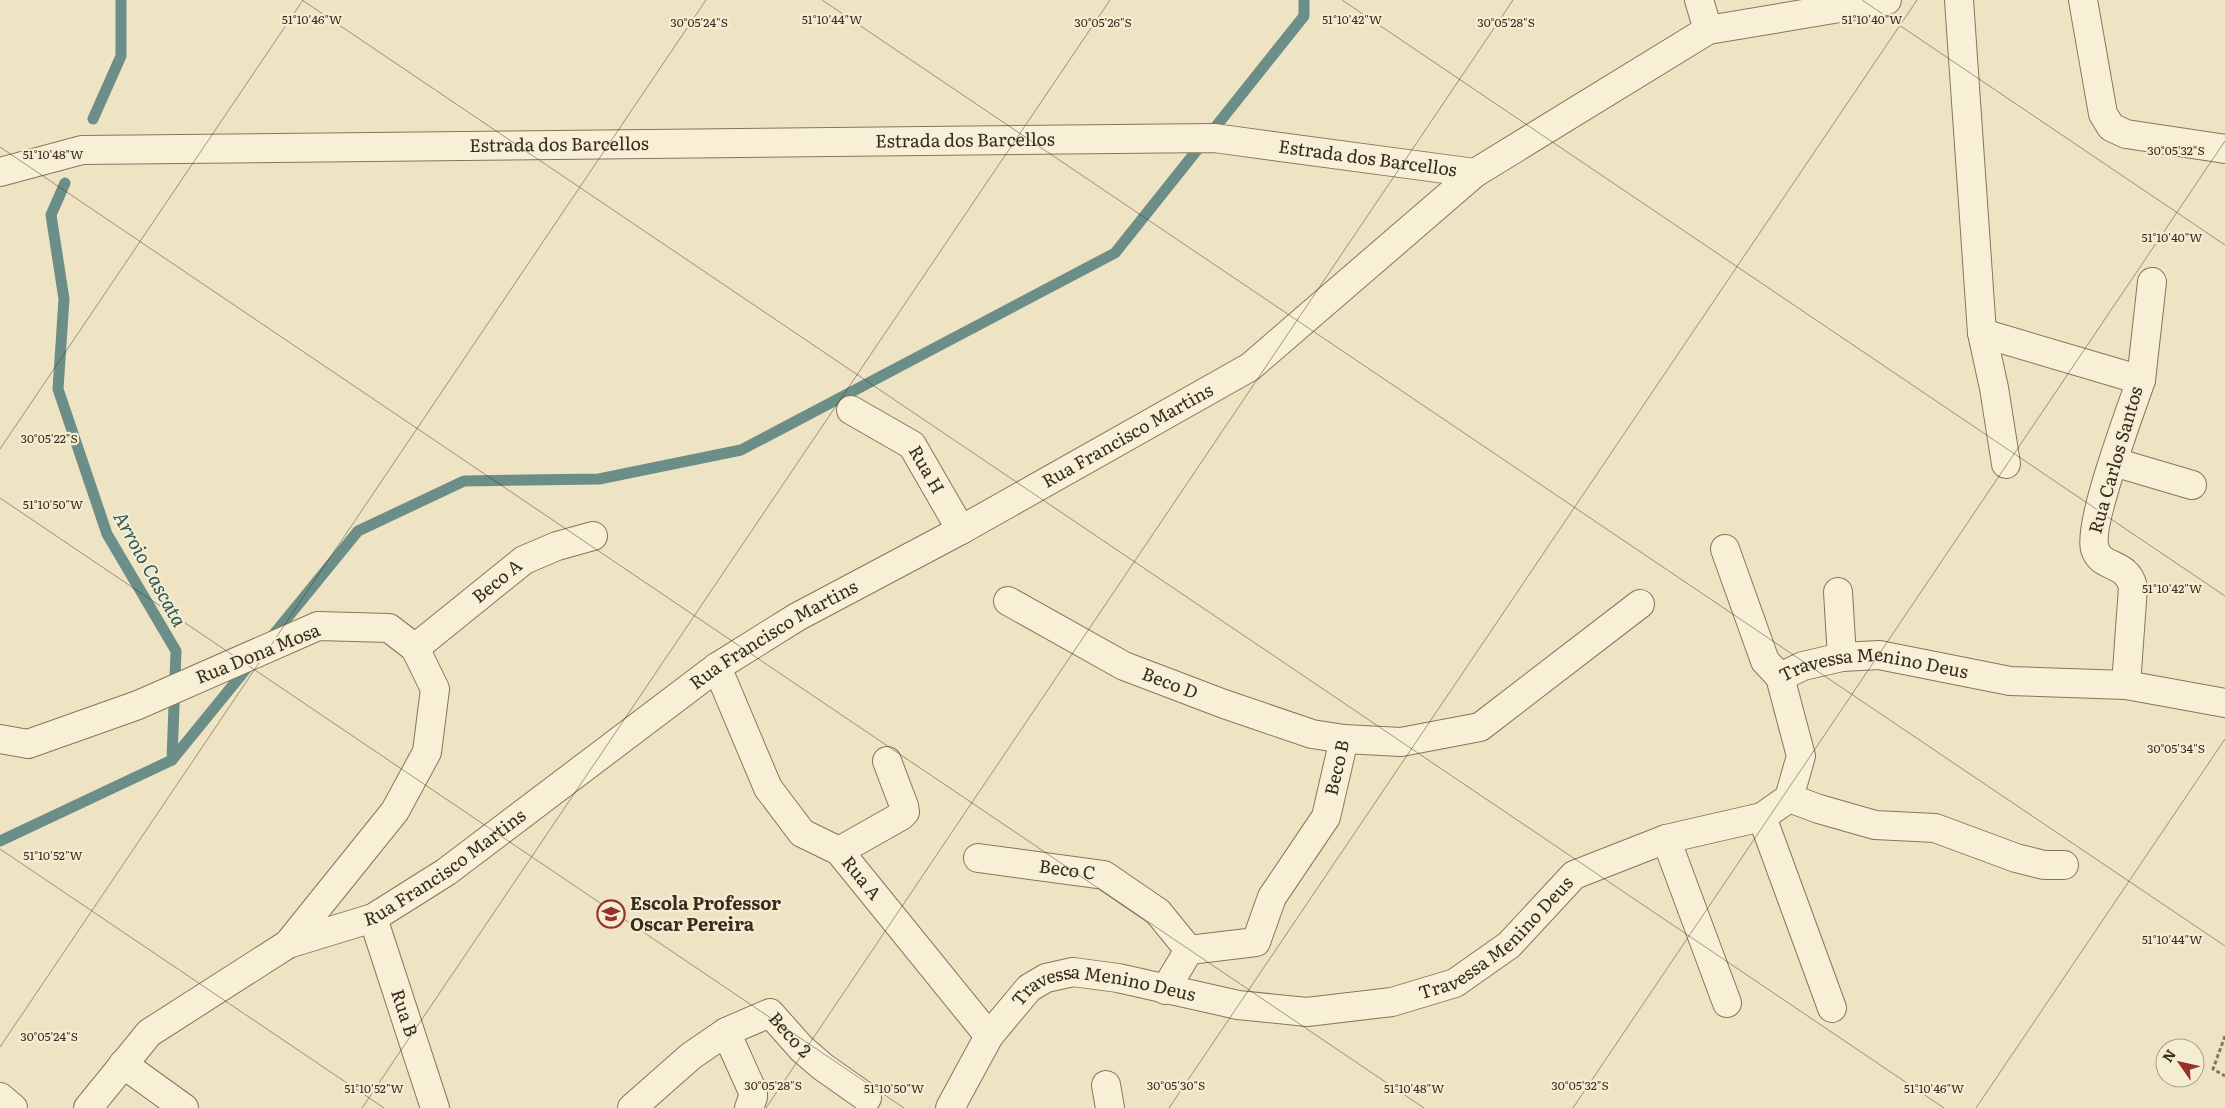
<svg xmlns="http://www.w3.org/2000/svg" width="2225" height="1108" viewBox="0 0 2225 1108" font-family="Literata,serif">
<style>
.lines{fill:none;stroke-linecap:round;stroke-linejoin:round}
.stream{stroke:#6c8e88;stroke-width:11}
.minor-casing{stroke:#88755a;stroke-width:30}
.path{stroke:#88755a;stroke-width:3;stroke-dasharray:4 2.5;stroke-linecap:butt}
.minor{stroke:#f8f0d6;stroke-width:28}
.ticks{fill:none;stroke:#372c1e;stroke-width:1;stroke-opacity:0.45}
.labels{text-anchor:middle;stroke-width:4.5;stroke-linejoin:round;paint-order:stroke}
.street-label{font-size:18px;fill:#372c1e;stroke:#f5edd2}
.poi-label{font-size:18px;font-weight:bold;fill:#372c1e;stroke:#f5edd2;text-anchor:start}
.water-label{font-size:19px;font-style:italic;fill:#2d5757;stroke:#f5edd2}
.ticks-label{font-size:12px;text-anchor:middle;fill:#372c1e;stroke:#f5edd2;stroke-width:4.5;stroke-linejoin:round;paint-order:stroke}
</style>
<rect width="100%" height="100%" fill="#eee4c3"/>
<g class="lines">
<!-- stream -->
<g class="stream">
<path d="M93,119L121,56V0"/>
<path d="M270,639L358,531L464,481L599,479L741,450L1115,253L1304,16V0"/>
<path d="M172,760L251,663"/>
<path d="M0,841L172,760L176,651L107,534L58,389L64,299L51,215L65,183"/>
</g>
<!-- minor casing -->
<g class="minor-casing">
<g id="minor">
<path d="M1699,0L1708,30"/>
<path d="M1959,0L1982,333L1994,388L2006,464"/>
<path d="M2083,0L2103,114L2111,127L2126,134L2225,149"/>
<path id="s1" d="M0,172L82,150L1214,138L1475,173"/>
<path d="M1982,333L2141,380C2131,409 2087,526 2095,549C2101,569 2127,561 2133,587L2126,685"/>
<path d="M2141,380L2152,282"/>
<path id="s2" d="M851,410L912,445L961,530"/>
<path d="M2114,462L2192,485"/>
<path d="M1725,549L1765,661L1780,677"/>
<path d="M1838,592L1842,657"/>
<path id="s3" d="M1008,601L1124,666L1224,704L1312,734L1344,739"/>
<path id="s4" d="M415,648L524,560L557,546L593,536"/>
<path id="s5" d="M717,667L768,788L802,833L839,851L989,1036"/>
<path d="M0,739L28,744L138,705L318,626L389,628L415,648L435,689L427,752L395,811L288,944"/>
<path d="M1789,798L1819,809L1875,825L1935,828L2016,858L2044,865H2064"/>
<path d="M1762,817L1832,1008"/>
<path d="M1666,839L1727,1003"/>
<path d="M839,851L901,816L905,812L904,806L887,761"/>
<path id="s6" d="M978,858L1104,875L1158,912L1189,950"/>
<path id="s7" d="M373,918L435,1108"/>
<path id="s8" d="M1165,990L1189,950L1256,942L1272,897L1326,817L1344,739L1401,742L1480,727L1640,604"/>
<path d="M123,1064L184,1108"/>
<path d="M1106,1085L1110,1108"/>
<path d="M0,1097L13,1108"/>
<path id="s9" d="M88,1108L149,1033L288,944L373,918L446,872L717,667L797,617L961,530L1250,367L1475,173L1708,30L1887,0"/>
<path d="M632,1108L691,1056L726,1032"/>
<path id="s10" d="M749,1108L753,1097V1092L726,1032L770,1013L802,1049L823,1067L867,1098"/>
<path id="s11" d="M950,1108L989,1036L1029,988L1046,978L1073,972L1118,978L1238,1005L1307,1012L1392,1002L1455,983L1509,945L1574,875L1666,839L1762,817L1789,798L1801,756L1780,677L1803,666L1842,657L1879,655L2010,681L2126,685L2225,703"/>
</g>
</g>
<!-- path -->
<path class="path" d="M2225,1036L2213,1069L2225,1076"/>
<!-- minor -->
<use href="#minor" class="minor"/>
</g>
<!-- ticks -->
<path class="ticks" d="M302,0L1944,1108M822,0L2225,946M1342,0L2225,596M1862,0L2225,245M0,147L1424,1108M0,449L303,0M0,498L904,1108M0,849L384,1108M0,1047L706,0M362,1108L1110,0M766,1108L1513,0M1169,1108L1917,0M1573,1108L2225,141M1976,1108L2225,739"/>
<!-- icons -->
<defs>
<g id="school-ring" transform="scale(1.4375)"><circle r="9.5" fill="#f5edd2" stroke="#96312a" stroke-width="1.5"/><path d="M0-5L7-2L0 1L-7-2ZM-4 1L0 2.5L4 1V4Q0 6-4 4Z" fill="#96312a"/></g>
</defs>
<g fill-rule="evenodd">
<use href="#school-ring" x="611" y="914"/>
</g>
<g class="labels">
<!-- street labels -->
<g class="street-label">
<text dy="6" stroke="none"><textPath href="#s1" startOffset="968">Estrada dos Barcellos</textPath></text>
<text dy="6" stroke="none"><textPath href="#s1" startOffset="562">Estrada dos Barcellos</textPath></text>
<text dy="6" stroke="none"><textPath href="#s1" startOffset="1372">Estrada dos Barcellos</textPath></text>
<text dy="6" stroke="none"><textPath href="#s9" startOffset="1248">Rua Francisco Martins</textPath></text>
<text transform="translate(2116 460) rotate(-74)" y="6">Rua Carlos Santos</text>
<text dy="6" stroke="none"><textPath href="#s2" startOffset="99">Rua H</textPath></text>
<text dy="6" stroke="none"><textPath href="#s4" startOffset="106">Beco A</textPath></text>
<text dy="6" stroke="none"><textPath href="#s9" startOffset="842">Rua Francisco Martins</textPath></text>
<text transform="translate(258 654) rotate(-22)" y="6">Rua Dona Mosa</text>
<text dy="6" stroke="none"><textPath href="#s11" startOffset="1195">Travessa Menino Deus</textPath></text>
<text dy="6" stroke="none"><textPath href="#s3" startOffset="182">Beco D</textPath></text>
<text dy="6" stroke="none"><textPath href="#s8" startOffset="309">Beco B</textPath></text>
<text dy="6" stroke="none"><textPath href="#s9" startOffset="438">Rua Francisco Martins</textPath></text>
<text dy="6" stroke="none"><textPath href="#s6" startOffset="90">Beco C</textPath></text>
<text dy="6" stroke="none"><textPath href="#s5" startOffset="264">Rua A</textPath></text>
<text dy="6" stroke="none"><textPath href="#s11" startOffset="640">Travessa Menino Deus</textPath></text>
<text dy="6" stroke="none"><textPath href="#s11" startOffset="220">Travessa Menino Deus</textPath></text>
<text dy="6" stroke="none"><textPath href="#s7" startOffset="100">Rua B</textPath></text>
<text dy="6" stroke="none"><textPath href="#s10" startOffset="160">Beco 2</textPath></text>
</g>
<!-- poi labels -->
<g class="poi-label">
<text x="630" y="910">Escola Professor<tspan x="630" dy="21">Oscar Pereira</tspan></text>
</g>
<!-- water labels -->
<g class="water-label">
<text transform="translate(150 569) rotate(61)" y="7">Arroio Cascata</text>
</g>
</g>
<g class="ticks-label">
<text x="1872" y="24">51°10'40"W</text>
<text x="312" y="24">51°10'46"W</text>
<text x="832" y="24">51°10'44"W</text>
<text x="1352" y="24">51°10'42"W</text>
<text x="1506" y="27">30°05'28"S</text>
<text x="699" y="27">30°05'24"S</text>
<text x="1103" y="27">30°05'26"S</text>
<text x="2176" y="155">30°05'32"S</text>
<text x="53" y="159">51°10'48"W</text>
<text x="2172" y="242">51°10'40"W</text>
<text x="49" y="443">30°05'22"S</text>
<text x="53" y="509">51°10'50"W</text>
<text x="2172" y="593">51°10'42"W</text>
<text x="2176" y="753">30°05'34"S</text>
<text x="53" y="860">51°10'52"W</text>
<text x="2172" y="944">51°10'44"W</text>
<text x="49" y="1041">30°05'24"S</text>
<text x="773" y="1090">30°05'28"S</text>
<text x="1176" y="1090">30°05'30"S</text>
<text x="1580" y="1090">30°05'32"S</text>
<text x="374" y="1093">51°10'52"W</text>
<text x="894" y="1093">51°10'50"W</text>
<text x="1414" y="1093">51°10'48"W</text>
<text x="1934" y="1093">51°10'46"W</text>
</g>
<!-- north arrow -->
<g transform="translate(2180 1063) rotate(304)"><circle r="24" fill="#f5edd2" stroke="#a9a08a"/>
<path d="M0-4L9 19L0 12L-9 19Z" fill="#96312a"/>
<text y="-8" font-size="14" font-weight="bold" text-anchor="middle" fill="#372c1e">N</text>
</g>
</svg>
